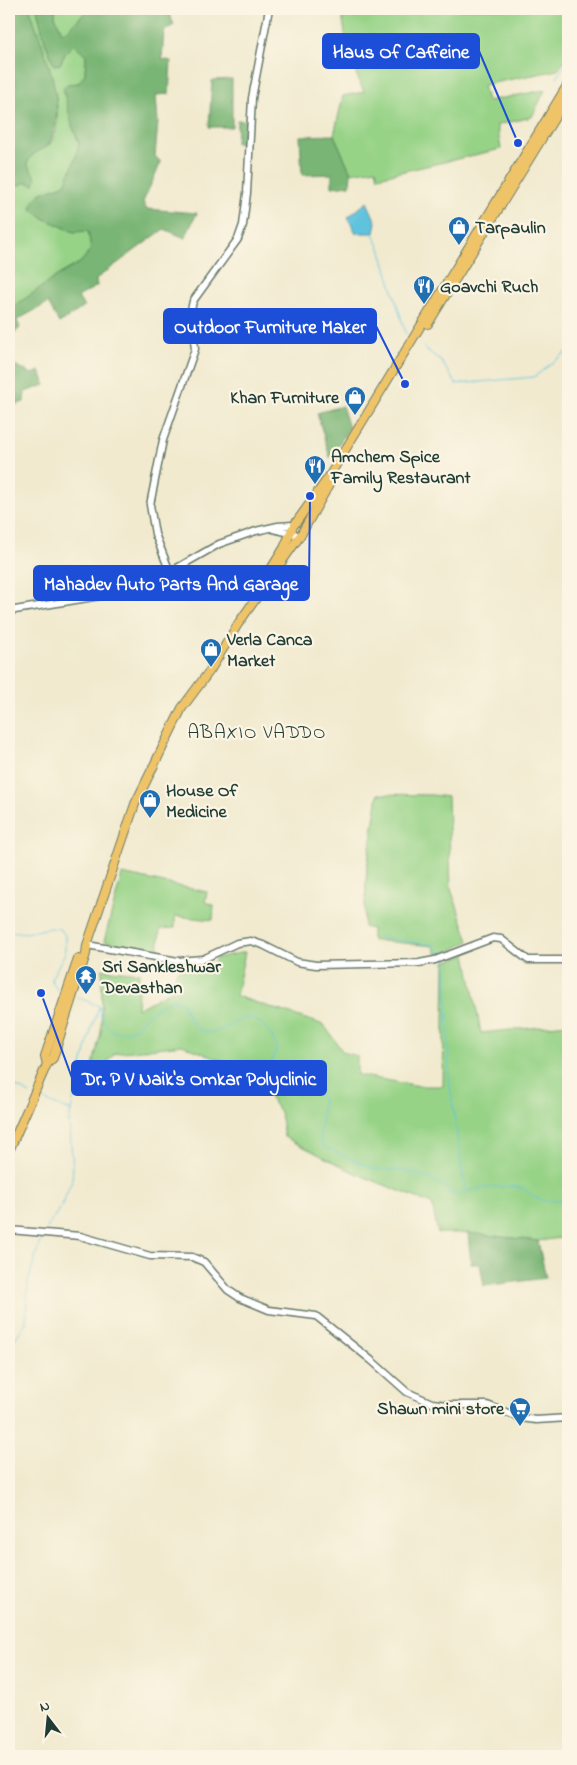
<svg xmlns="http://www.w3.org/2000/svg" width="577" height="1765" viewBox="0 0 577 1765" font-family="'Indie Flower',sans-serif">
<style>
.green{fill:#97d387;stroke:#5b885e}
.forest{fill:#79b574;stroke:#4c7954}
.water{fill:#60c3de;stroke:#408089}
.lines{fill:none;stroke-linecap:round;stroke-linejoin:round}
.stream{stroke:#60c3de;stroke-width:1}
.minor-casing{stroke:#687a6a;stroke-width:9}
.major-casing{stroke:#687a6a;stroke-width:10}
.minor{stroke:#fff;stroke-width:6}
.major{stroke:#efc469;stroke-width:8}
.labels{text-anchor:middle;stroke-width:4.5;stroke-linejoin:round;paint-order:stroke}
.poi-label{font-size:18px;font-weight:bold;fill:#1f3d34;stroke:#fcf5e5;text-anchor:start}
.neighbourhood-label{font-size:19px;letter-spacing:1px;fill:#1f3d34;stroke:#fcf5e5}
.leader{fill:none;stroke:#1d4ed8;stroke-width:2}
.callout-dot{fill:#1d4ed8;stroke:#fcf5e5;stroke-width:2}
.callout{fill:#1d4ed8;stroke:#1d4ed8;stroke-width:2}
.callout-label{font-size:19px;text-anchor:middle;font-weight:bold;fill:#fff}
</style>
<rect width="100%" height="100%" fill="#fcf5e5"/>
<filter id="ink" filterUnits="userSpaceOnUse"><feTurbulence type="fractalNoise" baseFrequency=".02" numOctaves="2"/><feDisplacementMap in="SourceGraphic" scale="10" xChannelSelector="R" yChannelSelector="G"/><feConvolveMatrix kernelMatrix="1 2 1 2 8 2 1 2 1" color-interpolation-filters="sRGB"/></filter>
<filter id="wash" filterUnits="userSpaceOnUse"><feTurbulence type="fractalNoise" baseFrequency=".0096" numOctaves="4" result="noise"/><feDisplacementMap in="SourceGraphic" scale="20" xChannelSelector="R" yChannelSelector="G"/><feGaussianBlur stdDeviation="1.12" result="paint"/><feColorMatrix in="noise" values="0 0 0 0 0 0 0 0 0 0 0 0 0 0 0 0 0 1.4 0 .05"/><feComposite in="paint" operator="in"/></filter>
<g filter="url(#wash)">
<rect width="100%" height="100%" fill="#f1eacf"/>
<!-- green -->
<g class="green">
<path d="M30,9H37L45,42L54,65L60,64L66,52L74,43L86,55L85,74L79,83L67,84L72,125L79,143L75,160L65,184L39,194L45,219L74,232L88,231L91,249L81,262L57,276L9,310V189L27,182L33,185L36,178L27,164L30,156C35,152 46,149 50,144C72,113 40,42 30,9Z"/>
<path d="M55,9H88L68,30L62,32L55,17Z"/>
<path d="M341,9H568V56L558,70L483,85L487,101L545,90L532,117L497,125L501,149L378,177L376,169L351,173L334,135L343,96L364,92L349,57Z"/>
<path d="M378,794L432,795L448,797L451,889L469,941L452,950L437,955L433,946L372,940V929L364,927L367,867Z"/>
<path d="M122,874L207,892L205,902L214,905L213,920L175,916V928L160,929L158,953L104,941Z"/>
<path d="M245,952L236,996L324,1025L343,1052L357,1056V1075L420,1086H443L445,962L466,954L481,1033L568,1024V1237L538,1241L468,1233H438L432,1204L357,1174L284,1137L280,1112L253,1073L182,1045L115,1053L87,1089L101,1032L102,969L139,973L137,1009L172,990L177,970H211L216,958Z"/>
</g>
<!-- forest -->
<g class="forest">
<path d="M9,9H30C42,49 69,101 50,142C46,152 32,149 27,164L36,178L34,185L27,182L9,189Z"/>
<path d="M37,9H55V17L62,32L68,30L88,9H173L169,13L174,25L164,31L162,59L171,61L169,94L156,95L158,122L155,156L161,162L143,202L146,209L197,213L185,238L164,229L96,279L97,286L78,297L84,307L59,323L48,303L17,320L20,328L9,338V310L57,276L81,262L91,249L88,231L74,232L45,219L31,209C36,190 49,192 65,184L75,160L79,143L72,125L63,89L67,84L79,83L85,74L86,55L74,44L66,52L60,64L54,65L45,42Z"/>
<path d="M232,79V127H209L212,80Z"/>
<path d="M237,120L247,121L246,144L236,143Z"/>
<path d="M334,135L351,173L350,185L332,187V174L302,175L300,136Z"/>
<path d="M9,350L13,364L32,374L40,371L45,385L25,392L24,402L9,407Z"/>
<path d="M342,406L349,428L330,458L317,413Z"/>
<path d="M468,1233L538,1241L546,1278L484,1286L480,1264H471Z"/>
</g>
<!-- water -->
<path class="water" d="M367,202L376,222L374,233H356L348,217Z"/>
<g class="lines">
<!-- stream -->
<g class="stream">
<path d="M557,77L568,61"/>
<path d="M372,232L380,248L406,334"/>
<path d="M423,347L441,361L456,384L534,377L568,351"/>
<path d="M9,931L26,933L50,928L60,929L65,935V953L51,979L57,990"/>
<path d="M379,937L435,945L438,953L444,952L445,954"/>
<path d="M446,958L449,1079L465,1190"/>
<path d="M77,997L99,1006"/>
<path d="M99,1007C102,1021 109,1037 126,1031C129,1030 135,1029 137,1027C140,1025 141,1020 144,1018C153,1010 163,1002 174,999L183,1003C187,1017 195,1034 213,1032C219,1032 228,1026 234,1023C238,1021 243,1017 248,1018C262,1019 272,1035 277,1047L270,1066L276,1078C293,1081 311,1085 323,1099L320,1136L323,1146L373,1169L399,1170L424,1176L446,1188L450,1193L457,1195C470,1189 507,1184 522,1188C527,1190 530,1194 534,1197C544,1203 558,1201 568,1199"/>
<path d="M9,1083L30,1094"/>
<path d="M36,1097L71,1111"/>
<path d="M46,1229L61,1207L72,1180L73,1167L69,1121L74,1096L92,1027L99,1007"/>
<path d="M9,1360L15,1339L26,1322L28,1282L39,1245L43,1235"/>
</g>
</g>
</g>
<g filter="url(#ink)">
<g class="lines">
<!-- minor casing -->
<g class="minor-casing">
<g id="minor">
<path d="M273,529L295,534"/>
<path d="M170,572L155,534L150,505L163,440L195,349L191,310L193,301L238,239L243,225L247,193L252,98L269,9"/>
<path d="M9,611L142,589L153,586L170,572L219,544L256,531L278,526L293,525"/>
<path d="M87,945L178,961L203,959L237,943L251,941L263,945L297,962L316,965L419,963L435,960L493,938L501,939L528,960H568"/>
<path d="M9,1230L80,1236L150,1256L192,1257L204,1262L228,1290L240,1298L269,1310L316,1316L371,1360L407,1392L432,1403L447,1405H487L521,1418L536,1420L568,1418"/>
</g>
</g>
<!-- major casing -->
<g class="major-casing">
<g id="major">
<path d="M428,324L568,96"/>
<path d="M295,524L328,478L568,84"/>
<path d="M303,531L330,483"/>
<path d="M264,580L284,548L292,529"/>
<path d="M47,1064L45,1056L78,959"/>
<path d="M9,1151L47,1064L53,1058L86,954L87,945L135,804L182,708L211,669L238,624L302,533"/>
</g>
</g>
<!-- minor -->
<use href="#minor" class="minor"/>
<!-- major -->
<use href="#major" class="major"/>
</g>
</g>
<!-- icons -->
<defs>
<g id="shop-pin" transform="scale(1.125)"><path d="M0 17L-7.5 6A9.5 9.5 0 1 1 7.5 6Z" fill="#1f6fb2" stroke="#fcf5e5"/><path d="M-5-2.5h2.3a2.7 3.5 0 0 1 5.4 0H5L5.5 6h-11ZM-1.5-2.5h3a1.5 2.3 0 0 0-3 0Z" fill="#fff"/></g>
<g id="restaurant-pin" transform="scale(1.125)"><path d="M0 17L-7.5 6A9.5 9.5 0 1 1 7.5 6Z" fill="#1f6fb2" stroke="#fcf5e5"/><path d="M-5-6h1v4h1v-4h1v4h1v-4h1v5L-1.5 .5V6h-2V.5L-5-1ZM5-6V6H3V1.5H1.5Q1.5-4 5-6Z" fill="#fff"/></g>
<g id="temple-pin" transform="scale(1.125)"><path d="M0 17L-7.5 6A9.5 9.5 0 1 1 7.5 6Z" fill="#1f6fb2" stroke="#fcf5e5"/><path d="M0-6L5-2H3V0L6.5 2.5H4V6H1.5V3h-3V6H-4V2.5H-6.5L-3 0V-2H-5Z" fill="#fff"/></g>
<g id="supermarket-pin" transform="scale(1.125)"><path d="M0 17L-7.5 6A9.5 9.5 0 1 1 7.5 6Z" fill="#1f6fb2" stroke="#fcf5e5"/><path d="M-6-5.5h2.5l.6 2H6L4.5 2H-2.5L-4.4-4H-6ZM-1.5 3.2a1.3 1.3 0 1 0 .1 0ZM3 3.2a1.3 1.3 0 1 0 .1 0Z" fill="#fff"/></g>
</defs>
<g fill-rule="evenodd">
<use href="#shop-pin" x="459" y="227"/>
<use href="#restaurant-pin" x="424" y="286"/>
<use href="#shop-pin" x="355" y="397"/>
<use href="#restaurant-pin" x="315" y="466"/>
<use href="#shop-pin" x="211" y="649"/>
<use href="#shop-pin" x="150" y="800"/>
<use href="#temple-pin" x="86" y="976"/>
<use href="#supermarket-pin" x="520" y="1408"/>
</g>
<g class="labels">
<!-- poi labels -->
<g class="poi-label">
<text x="475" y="233">Tarpaulin</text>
<text x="440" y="292">Goavchi Ruch</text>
<text x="339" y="403" text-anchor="end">Khan Furniture</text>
<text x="331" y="462">Amchem Spice<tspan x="331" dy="21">Family Restaurant</tspan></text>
<text x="227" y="645">Verla Canca<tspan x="227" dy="21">Market</tspan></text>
<text x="166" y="796">House Of<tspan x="166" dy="21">Medicine</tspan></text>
<text x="102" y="972">Sri Sankleshwar<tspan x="102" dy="21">Devasthan</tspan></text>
<text x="504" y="1414" text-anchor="end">Shawn mini store</text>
</g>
<!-- neighbourhood labels -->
<g class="neighbourhood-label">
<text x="257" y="738">ABAXIO VADDO</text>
</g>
</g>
<!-- callouts -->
<path class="leader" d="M518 143L479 51M405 384L376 326M310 496L309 583M41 993L72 1078"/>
<g class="callout-dot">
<circle cx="518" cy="143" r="5"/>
<circle cx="405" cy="384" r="5"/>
<circle cx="310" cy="496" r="5"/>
<circle cx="41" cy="993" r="5"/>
</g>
<g class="callout">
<rect x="323" y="34" width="156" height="34" rx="5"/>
<rect x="164" y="309" width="212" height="34" rx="5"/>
<rect x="34" y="566" width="275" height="34" rx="5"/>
<rect x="72" y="1061" width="254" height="34" rx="5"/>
</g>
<g class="callout-label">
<text x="401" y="58">Haus Of Caffeine</text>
<text x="270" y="333">Outdoor Furniture Maker</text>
<text x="171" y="590">Mahadev Auto Parts And Garage</text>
<text x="199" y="1085">Dr. P V Naik's Omkar Polyclinic</text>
</g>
<!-- margin -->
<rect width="577" height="1765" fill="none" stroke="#fcf5e5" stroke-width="30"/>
<!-- north arrow -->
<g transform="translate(48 1718) rotate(344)" stroke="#fcf5e5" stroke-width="4" paint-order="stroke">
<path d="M0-4L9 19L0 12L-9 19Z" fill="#1f3d34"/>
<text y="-8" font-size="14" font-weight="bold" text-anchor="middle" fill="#1f3d34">N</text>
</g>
</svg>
